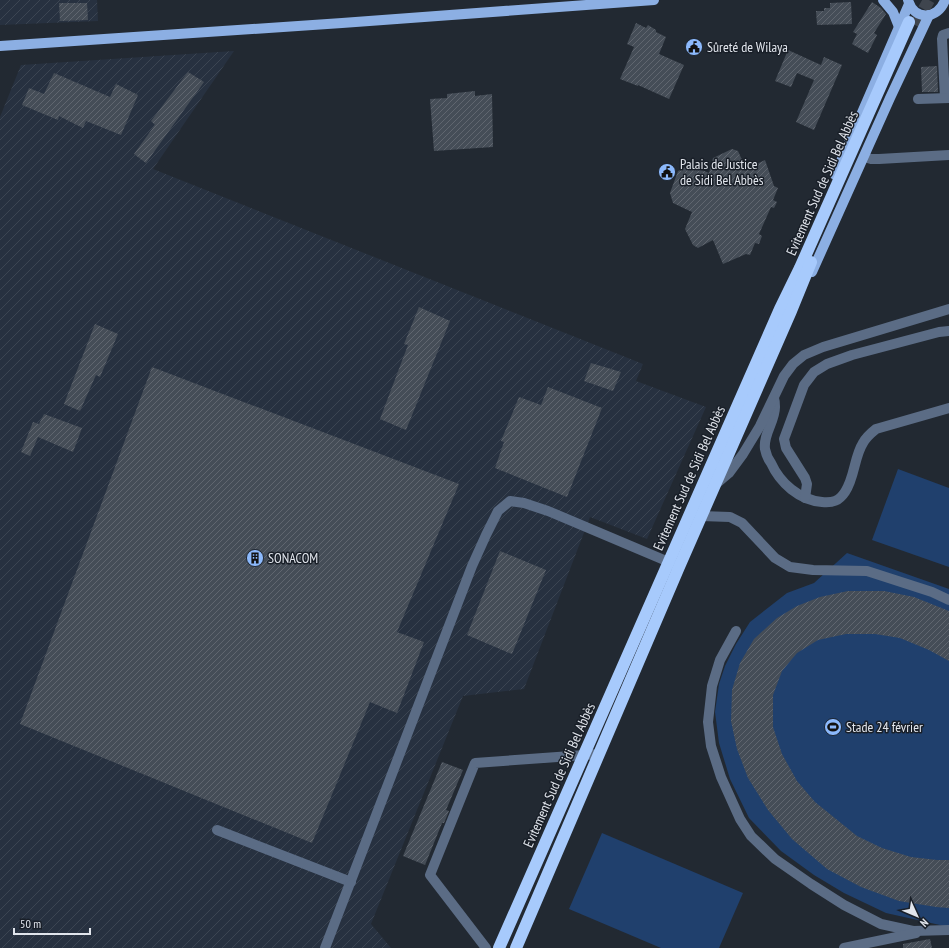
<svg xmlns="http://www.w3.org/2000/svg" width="949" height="948" viewBox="0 0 949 948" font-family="'PT Sans Narrow',sans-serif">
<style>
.industrial{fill:url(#industrial-furrows)}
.garden{fill:#20406d}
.building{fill:url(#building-hatch)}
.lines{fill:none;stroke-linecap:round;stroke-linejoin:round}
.highway-tunnel{stroke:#3f454e;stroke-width:12;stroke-dasharray:12 6;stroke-linecap:butt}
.minor{stroke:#5b6c85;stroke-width:10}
.major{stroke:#8cafe3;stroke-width:10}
.highway{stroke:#a7cafc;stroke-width:12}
.labels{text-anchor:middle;stroke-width:3;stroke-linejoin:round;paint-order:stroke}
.poi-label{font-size:14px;fill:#e1e5ec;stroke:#191f28;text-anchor:start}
.street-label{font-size:14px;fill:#e1e5ec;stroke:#191f28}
</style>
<defs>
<pattern id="industrial-furrows" width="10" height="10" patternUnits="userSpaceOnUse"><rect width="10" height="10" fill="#273140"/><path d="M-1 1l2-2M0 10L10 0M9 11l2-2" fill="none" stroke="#3c4552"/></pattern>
<pattern id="building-hatch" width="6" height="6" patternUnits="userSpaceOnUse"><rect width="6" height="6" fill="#454d57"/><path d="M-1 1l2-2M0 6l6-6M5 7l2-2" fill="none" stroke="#60666f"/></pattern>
</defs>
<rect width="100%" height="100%" fill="#222932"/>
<!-- industrial -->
<g class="industrial">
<path d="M0,0H97L98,21L0,25Z"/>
<path d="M234,51L153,169L643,364L636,381L706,407L647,539L590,517L524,689L463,696L371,924L391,948H0V117L21,65Z"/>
</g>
<!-- garden -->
<g class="garden">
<path d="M898,469L949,488V567L872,540Z"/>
<path d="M847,553L949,589V927L886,913L844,893L814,875L781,851L749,818L730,779L719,743L715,712L719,684L725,666L736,644L750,622L787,593L814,583Z"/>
<path d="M602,833L743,893L719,948H661L569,909Z"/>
</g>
<!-- building -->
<g class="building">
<path d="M851,2L852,24L817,25L816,11H824V8H830V3Z"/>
<path d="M872,2L881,8L886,14L874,33L877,35L868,53L852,44L857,34L853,32Z"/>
<path d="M59,3H87L88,20L60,21Z"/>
<path d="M636,23L646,28L648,25L656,30V32L666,37L659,54L684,65L669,99L638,85V86L620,79L634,47L627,44Z"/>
<path d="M788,50L821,65L824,57L842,65L814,130L796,122L814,80L797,73L791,87L775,81Z"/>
<path d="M937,66L938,92H922L921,67Z"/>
<path d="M188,72L204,82L146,163L134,154L155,125L151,121Z"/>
<path d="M54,73L110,97L116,84L138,95L121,135L86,121L83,128L59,116L58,120L22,105L29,88L44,94Z"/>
<path d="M475,91V96L492,94L493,147L434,151L430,99L447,98V94Z"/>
<path d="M732,149L738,151L746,169L765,160L774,186L778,188L773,200L777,202L774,208L771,207L759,234L762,236L759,244L755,243L750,255L746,254L723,264L713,240L698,248L693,245L685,229L692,212L673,203L670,193L678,171L690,165L709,173L713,158Z"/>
<path d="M419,307L450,321L406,430L380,419L408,345L404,344Z"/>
<path d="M95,324L118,334L100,377L96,375L80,411L64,404Z"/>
<path d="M591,363L621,372L613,391L584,381Z"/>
<path d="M152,367L459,484L397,632L424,642L397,713L370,702L312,843L20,724Z"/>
<path d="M548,387L602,408L567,497L495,468L504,442L501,441L519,397L541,405Z"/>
<path d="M44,414L82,428L73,452L38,437L30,456L21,452L33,422L39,424Z"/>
<path d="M500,551L546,570L512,654L467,635Z"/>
<path d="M848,591H884L914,597L949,611V661L929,650L900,638L875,634H846L818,640L797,653L782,671L773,695V727L782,754L797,781L815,802L857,836L882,848L911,857L937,860H949V908L936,907L899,901L861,887L827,869L792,839L768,810L748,778L737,749L731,721L732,690L740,663L754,639L777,618L797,606L820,597Z"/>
<path d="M442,762L463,770L446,810L449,811L444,823H442L425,865L403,856Z"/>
<path d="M930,939L932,948H903V944Z"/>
</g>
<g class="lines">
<!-- highway-tunnel -->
<path class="highway-tunnel" d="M915,25L929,0"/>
<!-- minor -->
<g class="minor">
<path d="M945,98L942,39L943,35L949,33"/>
<path d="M918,99L949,98"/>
<path d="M864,157L871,159H879L949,155"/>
<path d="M774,398C775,401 775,404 775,407C775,422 763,434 765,449C766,454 768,459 771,463C780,483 799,500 822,502C833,503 839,501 845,492C855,477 854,457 863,443C866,437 871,433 876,429L949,408"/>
<path d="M716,484L729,473L743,454L760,426L784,376L793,364L804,355L823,347L949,309"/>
<path d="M805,498L807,484L805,478L786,448L784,439L804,385L814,372L827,364L852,355L939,332L949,331"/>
<path d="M701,516L730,517L742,523L775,558L790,567L813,570L867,571L932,592L949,600"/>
<path d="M736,631L720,660L712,686L708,722L711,746L721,777L740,819L751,836L775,859L811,884L844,905L881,924L913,931L949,930"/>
<path d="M217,830L351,882"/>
<path d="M325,948L472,566L486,535L498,511L510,501L524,503L548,511L676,565"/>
<path d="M486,948L430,875L475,763L599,754"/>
<path d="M844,948L916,933"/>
</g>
<!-- major -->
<g class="major">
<path d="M883,0L893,12L899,27"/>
<path d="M908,0C914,21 938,20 945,0"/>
<path d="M0,46L342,23L654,0"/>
<path d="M835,175L909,4"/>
<path d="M812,272L890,98L929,15"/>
</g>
<!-- highway -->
<g class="highway">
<path d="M499,948L780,309L800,268L909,22"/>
<path d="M516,948L679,567L791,311L811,262"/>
</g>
</g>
<!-- icons -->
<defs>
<g id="civic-disc" transform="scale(0.9)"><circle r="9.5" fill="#8cb9fc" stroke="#191f28"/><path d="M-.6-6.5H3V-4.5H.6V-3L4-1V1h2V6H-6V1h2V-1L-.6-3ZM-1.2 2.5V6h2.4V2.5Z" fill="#111"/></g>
<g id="building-disc" transform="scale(0.9)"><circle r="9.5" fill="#8cb9fc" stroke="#191f28"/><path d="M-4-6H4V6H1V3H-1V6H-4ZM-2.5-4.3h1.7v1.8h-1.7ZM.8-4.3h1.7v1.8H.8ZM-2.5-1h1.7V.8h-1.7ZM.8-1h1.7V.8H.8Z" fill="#111"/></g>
<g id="stadium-disc" transform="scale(0.9)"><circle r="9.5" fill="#8cb9fc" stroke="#191f28"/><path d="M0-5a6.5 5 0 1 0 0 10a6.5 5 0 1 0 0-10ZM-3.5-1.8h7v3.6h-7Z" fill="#111"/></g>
</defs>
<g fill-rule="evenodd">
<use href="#civic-disc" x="694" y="47"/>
<use href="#civic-disc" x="667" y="172"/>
<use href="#building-disc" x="255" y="558"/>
<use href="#stadium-disc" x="833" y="727"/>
</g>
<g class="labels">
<!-- poi labels -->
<g class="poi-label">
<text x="707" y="52">Sûreté de Wilaya</text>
<text x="680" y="169">Palais de Justice<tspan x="680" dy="16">de Sidi Bel Abbès</tspan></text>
<text x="268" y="563">SONACOM</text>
<text x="846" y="732">Stade 24 février</text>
</g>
<!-- street labels -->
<g class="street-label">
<text transform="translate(822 183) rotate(-66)" y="5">Evitement Sud de Sidi Bel Abbès</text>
<text transform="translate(689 478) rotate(-66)" y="5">Evitement Sud de Sidi Bel Abbès</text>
<text transform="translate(559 775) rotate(-66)" y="5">Evitement Sud de Sidi Bel Abbès</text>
</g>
</g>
<!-- north arrow -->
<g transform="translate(917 916) rotate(134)" stroke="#191f28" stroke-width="3" paint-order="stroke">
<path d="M0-3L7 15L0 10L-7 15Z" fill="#e1e5ec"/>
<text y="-6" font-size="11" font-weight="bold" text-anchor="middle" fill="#e1e5ec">N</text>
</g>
<!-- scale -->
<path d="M14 928v6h76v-6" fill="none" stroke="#e1e5ec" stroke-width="2"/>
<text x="20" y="928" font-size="12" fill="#e1e5ec" stroke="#191f28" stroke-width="3" paint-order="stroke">50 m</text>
</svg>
